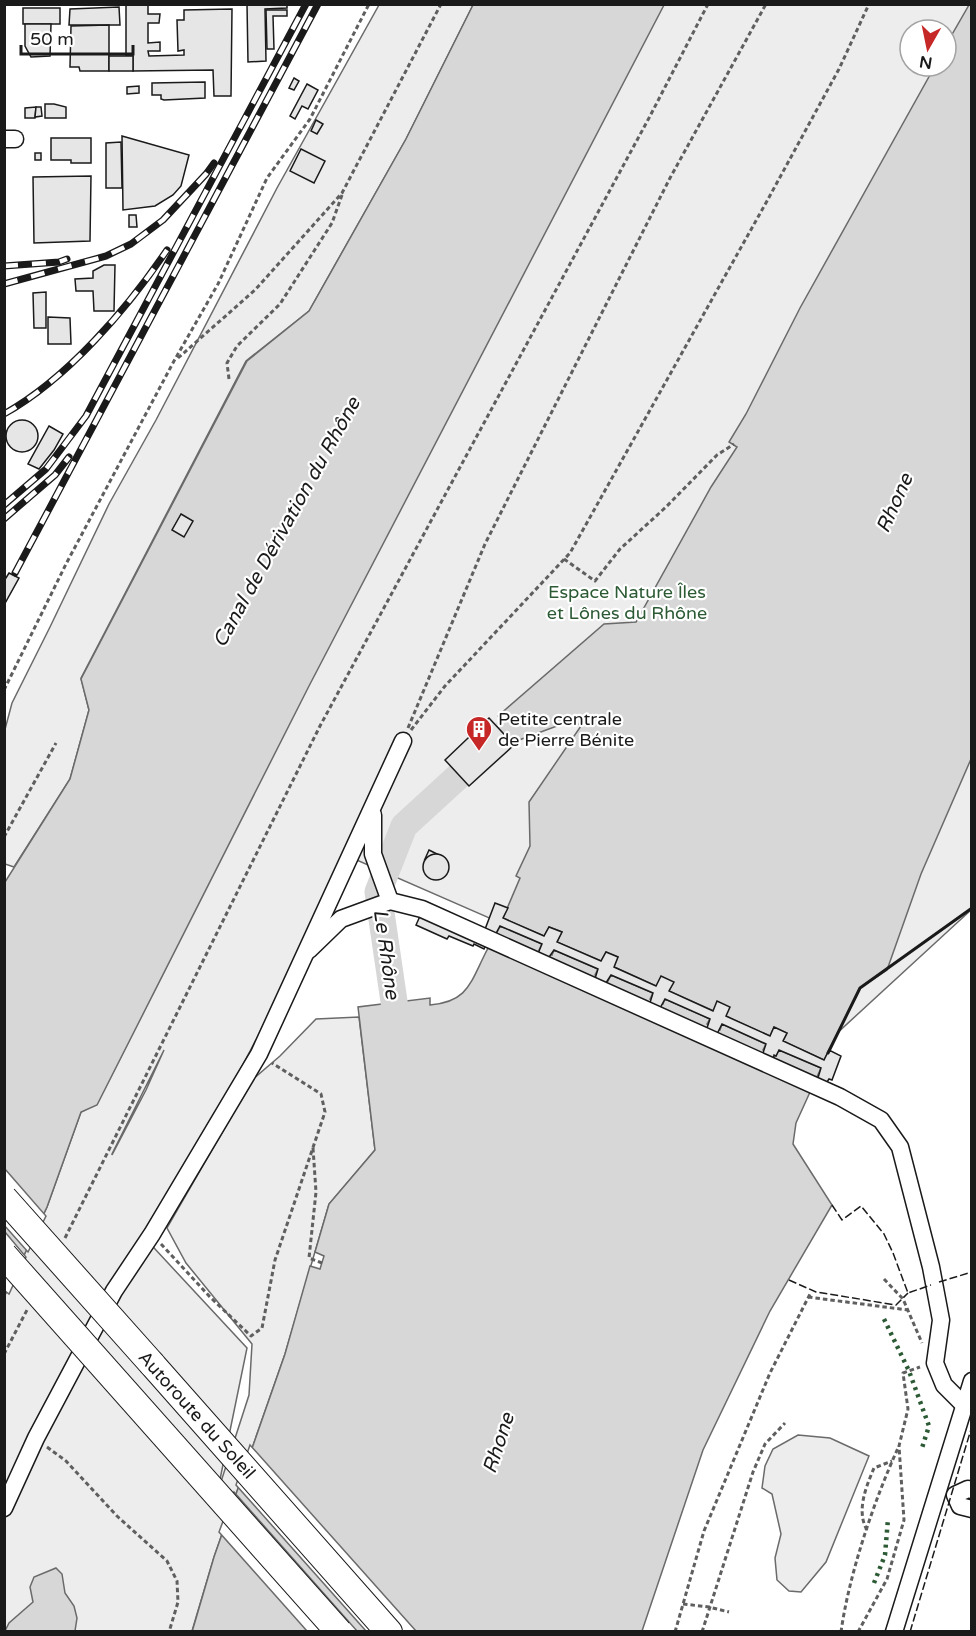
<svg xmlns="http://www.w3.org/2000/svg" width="976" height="1636" viewBox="0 0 976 1636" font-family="'Varela Round',sans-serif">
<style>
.built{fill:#ededed;stroke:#6a6a6a;stroke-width:1.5;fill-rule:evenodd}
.water{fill:#d7d7d7;stroke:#6a6a6a;stroke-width:1.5}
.pier{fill:#fff;stroke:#6a6a6a;stroke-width:1.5}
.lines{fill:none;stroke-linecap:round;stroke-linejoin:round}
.river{stroke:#d7d7d7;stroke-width:27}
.building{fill:#e6e6e6;stroke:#1a1a1a;stroke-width:1.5}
.minor-casing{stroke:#1a1a1a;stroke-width:19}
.highway-casing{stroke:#1a1a1a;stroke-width:28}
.path{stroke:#5f5f5f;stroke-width:3;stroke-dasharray:4.5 3;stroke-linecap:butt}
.minor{stroke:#fff;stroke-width:16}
.highway{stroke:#fff;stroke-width:26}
.rail-casing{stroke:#1a1a1a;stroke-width:7}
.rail{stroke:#fff;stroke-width:4.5;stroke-dasharray:14;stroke-linecap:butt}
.highway-bridge-casing{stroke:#1a1a1a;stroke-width:28;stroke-linecap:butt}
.highway-bridge{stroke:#fff;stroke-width:26}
.hedge{stroke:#2b5a34;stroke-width:4.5;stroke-dasharray:3 4.5;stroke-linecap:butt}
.fence{stroke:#1a1a1a;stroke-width:1.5;stroke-dasharray:8 3;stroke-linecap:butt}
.wall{stroke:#1a1a1a;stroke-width:3}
.labels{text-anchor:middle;stroke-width:4.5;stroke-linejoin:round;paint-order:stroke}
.park-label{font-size:18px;fill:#2b5a34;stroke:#fff}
.poi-label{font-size:18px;fill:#1a1a1a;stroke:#fff;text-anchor:start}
.street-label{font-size:18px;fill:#1a1a1a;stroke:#fff}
.water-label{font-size:20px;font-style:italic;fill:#1a1a1a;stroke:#fff}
</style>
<rect width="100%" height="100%" fill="#fff"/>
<!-- built -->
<g class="built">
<path d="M379,5H473L406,139L309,311L246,361L81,678L89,710L70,779L14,867L5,864L4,733L12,703L50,627L109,504L156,420L277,188Z"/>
<path d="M549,5H971V910L810,1058L343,854L258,1036L222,1104L142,1235L247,1348L217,1494L249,1395L252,1344L186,1263L167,1228L253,1079L280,1056L316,1019L359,1017L375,1150L329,1204L285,1354L214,1557L192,1631L5,1632V1295L47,1207L81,1112L97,1104L245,811ZM910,30H946V66H910ZM164,1050L146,1090L112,1155V1154Z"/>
<path d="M798,1435L830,1438L869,1456L826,1562L801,1592L789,1591L777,1580L775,1558L781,1534L772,1494L762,1488L765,1466L773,1449Z"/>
</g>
<!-- water -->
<g class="water">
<path d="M473,5H664L309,686L97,1105L81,1112L47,1207L5,1295V882L70,779L89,710L81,679L247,361L309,311L406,139Z"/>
<path d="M969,5H971V759L921,874L887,970L860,988L824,1060L783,1041L787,1033L774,1027L770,1036L669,991L673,982L656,986L614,967L618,957L606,952L601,961L557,942L562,932L549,927L544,936L503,918L520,878L516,876L530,846L529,802L581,726L573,720L519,740L498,716L604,624L636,622L711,487L737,447L729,442L746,414L800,308L935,66H946V45Z"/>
<path d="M500,926L542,944L539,950L552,955L554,950L598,969L595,975L608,981L611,975L653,993L650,999L663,1004L665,999L710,1019L707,1024L718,1030H720L722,1024L766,1044L763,1050L773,1061L774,1055L776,1056L779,1050L821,1068L796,1123L793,1144L832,1205L770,1311L703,1450L642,1631L192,1632L214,1557L285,1354L310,1266L320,1269L324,1256L315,1252L329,1204L375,1150L358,1007L430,998V1005C467,1002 470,984 485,954C490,944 497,934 500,926Z"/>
<path d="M56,1568L62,1574L65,1593L74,1606L77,1618L75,1631H5L9,1623L33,1602L30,1587L34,1577Z"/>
</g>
<!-- pier -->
<g class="pier">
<path d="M5,1169L46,1216L28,1252L4,1225Z"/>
<path d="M5,1232L26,1257L9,1294L4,1290Z"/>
<path d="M250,1445L416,1631H366L236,1485Z"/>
<path d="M234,1492L357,1631H307L219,1532Z"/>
</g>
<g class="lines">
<!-- river -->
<path class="river" d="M406,1035L397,1022L378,892L404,826L535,706"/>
</g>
<!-- building -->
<g class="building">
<path d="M126,4H148V14H160L159,23H148V43L160,42V51H148L149,56L184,55V50L178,51L177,20H184V10L232,9L231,96H214L213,70L133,71V56H126Z"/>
<path d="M247,4H287V8L265,9L266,61L248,62Z"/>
<path d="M119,7L120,25H69L70,9Z"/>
<rect x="23" y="8" width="37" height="16"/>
<path d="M266,10H287V16H273L274,49H267Z"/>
<path d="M25,24H51L50,56L31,57L25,46Z"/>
<path d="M109,25V71H80L79,67H70L71,26Z"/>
<rect x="109" y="56" width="24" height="15"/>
<path d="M294,78L299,81L294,90L289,88Z"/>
<path d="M205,82V98L164,100L161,99V95H152V83Z"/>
<path d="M307,84L318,90L308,109L302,106L295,119L290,116Z"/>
<path d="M139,86V93L127,94V87Z"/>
<path d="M45,104H54L66,107V118H45Z"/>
<path d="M36,107L35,118H25V108Z"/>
<path d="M36,107H41L42,116L35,117Z"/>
<path d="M316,120L323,124L317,134L311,131Z"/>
<path d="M122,136L189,155L181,186L173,195L155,206L123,210Z"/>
<path d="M51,138H91V163H71V160H51Z"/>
<path d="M121,142L122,188H106V143Z"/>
<path d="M301,149L325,161L314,183L290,171Z"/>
<rect x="35" y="153" width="6" height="7"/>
<path d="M91,176L90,241L34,243L33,177Z"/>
<path d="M129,215H136L137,227H129Z"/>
<path d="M104,265H115L114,311H94L93,291H76L75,279L93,278V271Z"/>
<path d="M46,292V328H34L33,293Z"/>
<path d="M48,317L70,318L71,344H48Z"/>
<circle cx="22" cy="436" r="16"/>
<path d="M49,426L63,434L54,450L39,469L28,464Z"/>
<path d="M181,514L193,521L184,537L172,530Z"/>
<path d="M9,573L19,578L4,605V581Z"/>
<path d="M489,718L514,745L469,786L445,760Z"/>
<path d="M429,850L439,855H432L425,859Z"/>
<circle cx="436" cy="867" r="13"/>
<path d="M495,903L508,908L503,918L544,936L549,927L562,932L557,942L601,961L606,952L618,957L614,967L656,986L661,976L674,982L669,991L713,1011L717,1001L730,1007L726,1016L770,1036L774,1027L787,1033L783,1041L824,1060L829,1050L841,1056L832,1080L829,1079L825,1085L817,1081L821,1068L779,1050L776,1056L774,1055L773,1061L762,1056L766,1044L722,1024L716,1036L706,1031L710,1019L665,999L659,1010L649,1006L653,993L611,975L604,986L594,982L598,969L554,950L547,960L537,956L542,944L500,926L494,937L484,932Z"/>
<path d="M425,905L488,939L484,949L474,944L473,946L449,936L447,939L416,925Z"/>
</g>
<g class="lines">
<!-- minor casing -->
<g class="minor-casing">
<g id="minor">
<path d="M4,139H15"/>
<path d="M373,815V854L390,901"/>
<path d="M309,950L341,919L390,901L422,909L840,1097L881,1120L900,1147L931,1267L941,1320L935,1363L944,1385L964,1405"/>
<path d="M972,1490L968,1489L955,1495L960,1506L972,1509"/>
<path d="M4,1508L36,1438L114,1291L152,1234L259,1054L403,741"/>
<path d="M894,1632L972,1381"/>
</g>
</g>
<!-- highway casing -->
<g class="highway-casing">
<path id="highway" d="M152,1364L389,1632"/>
</g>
<!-- path -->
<g class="path">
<path d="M178,358L255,290L342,193L441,4"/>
<path d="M229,379L227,363L237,346L280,304L332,223L342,195"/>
<path d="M564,559L595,581L620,549L666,507L717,455L734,444"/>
<path d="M4,690L66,564L174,361L218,284L267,178L310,119L369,4"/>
<path d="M408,728L485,544L670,178L766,4"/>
<path d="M411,730L445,686L570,553L767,201L839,69L869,4"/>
<path d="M4,837L56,743"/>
<path d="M313,1148L316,1192L309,1258L322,1263"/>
<path d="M65,1238L320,726L649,118L708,4"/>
<path d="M161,1244L210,1297L251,1336L262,1328L275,1260L325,1112L321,1094L272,1063"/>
<path d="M884,1279L903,1299L922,1343"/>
<path d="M808,1297L908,1310"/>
<path d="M4,1354L27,1310"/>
<path d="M47,1447L66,1461L117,1516L167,1561L177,1581L178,1602L169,1632"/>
<path d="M867,1530C856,1511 866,1487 874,1468L892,1461"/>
<path d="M683,1604L709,1607L729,1612"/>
<path d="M675,1632L704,1531L770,1373L810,1294"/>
<path d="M702,1632L753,1472L765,1444L785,1423"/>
<path d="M841,1632C849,1574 874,1501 898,1448"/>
<path d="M858,1632L887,1579L904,1520L899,1446L908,1409L903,1373L920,1367"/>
</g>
<!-- minor -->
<use href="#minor" class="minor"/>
<!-- highway -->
<use href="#highway" class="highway"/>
<!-- rail casing -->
<g class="rail-casing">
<g id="rail">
<path d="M4,266L59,262L67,259"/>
<path d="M4,284L106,256L131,244L163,220L206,174L214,163"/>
<path d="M4,414C67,379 127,309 167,250"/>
<path d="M4,505L46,469L86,416L306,4"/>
<path d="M4,519L55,475L69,457"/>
<path d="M15,573L318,4"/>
</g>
</g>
<!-- rail -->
<use href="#rail" class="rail"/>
<!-- highway-bridge casing -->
<g class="highway-bridge-casing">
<g id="highway-bridge">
<path d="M4,1198L152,1364"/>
<path d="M4,1255L339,1632"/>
</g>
</g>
<!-- highway-bridge -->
<use href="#highway-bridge" class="highway-bridge"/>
<!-- hedge -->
<g class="hedge">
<path d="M884,1319L909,1371L929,1426L922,1448"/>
<path d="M874,1583L885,1555L888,1519"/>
</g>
<!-- fence -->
<g class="fence">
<path d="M832,1205L842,1220L861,1206L884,1234L893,1253L908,1293L931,1285"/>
<path d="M789,1280L816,1292L896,1305L908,1293"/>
<path d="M939,1282L972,1272"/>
<path d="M910,1632L972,1426"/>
</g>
<!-- wall -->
<path class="wall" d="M828,1053L860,988L972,908"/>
</g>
<!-- icons -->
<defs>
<g id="building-pin" transform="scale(1.35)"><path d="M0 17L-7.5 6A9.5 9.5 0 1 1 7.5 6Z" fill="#c62828" stroke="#fff"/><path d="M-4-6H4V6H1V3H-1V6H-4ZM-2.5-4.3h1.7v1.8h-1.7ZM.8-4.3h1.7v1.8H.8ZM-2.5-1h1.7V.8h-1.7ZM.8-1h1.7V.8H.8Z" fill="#fff"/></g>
</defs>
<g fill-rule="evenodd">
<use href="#building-pin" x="479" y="729"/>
</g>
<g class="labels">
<!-- park labels -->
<g class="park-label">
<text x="627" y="598">Espace Nature Îles<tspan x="627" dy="21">et Lônes du Rhône</tspan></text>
</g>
<!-- poi labels -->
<g class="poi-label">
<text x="498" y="725">Petite centrale<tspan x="498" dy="21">de Pierre Bénite</tspan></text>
</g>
<!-- street labels -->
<g class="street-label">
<text transform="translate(197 1415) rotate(48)" y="6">Autoroute du Soleil</text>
</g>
<!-- water labels -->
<g class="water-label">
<text transform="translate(894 503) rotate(-66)" y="7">Rhone</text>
<text transform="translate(286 522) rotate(-61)" y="7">Canal de Dérivation du Rhône</text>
<text transform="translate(387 954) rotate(82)" y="7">Le Rhône</text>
<text transform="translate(498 1443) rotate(-72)" y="7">Rhone</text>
</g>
</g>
<!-- border -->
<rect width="976" height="1636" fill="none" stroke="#1a1a1a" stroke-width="12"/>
<!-- north arrow -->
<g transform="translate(928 48) rotate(189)"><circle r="28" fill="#ffffff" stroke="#a3a3a3" stroke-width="1.5"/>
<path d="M0-4.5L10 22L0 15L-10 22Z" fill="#c62828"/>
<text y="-9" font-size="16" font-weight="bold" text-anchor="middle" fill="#1a1a1a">N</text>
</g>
<!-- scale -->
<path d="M21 45v9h112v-9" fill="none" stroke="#1a1a1a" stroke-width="3"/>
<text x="30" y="45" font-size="18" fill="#1a1a1a" stroke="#ffffff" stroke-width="4.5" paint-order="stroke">50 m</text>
</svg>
